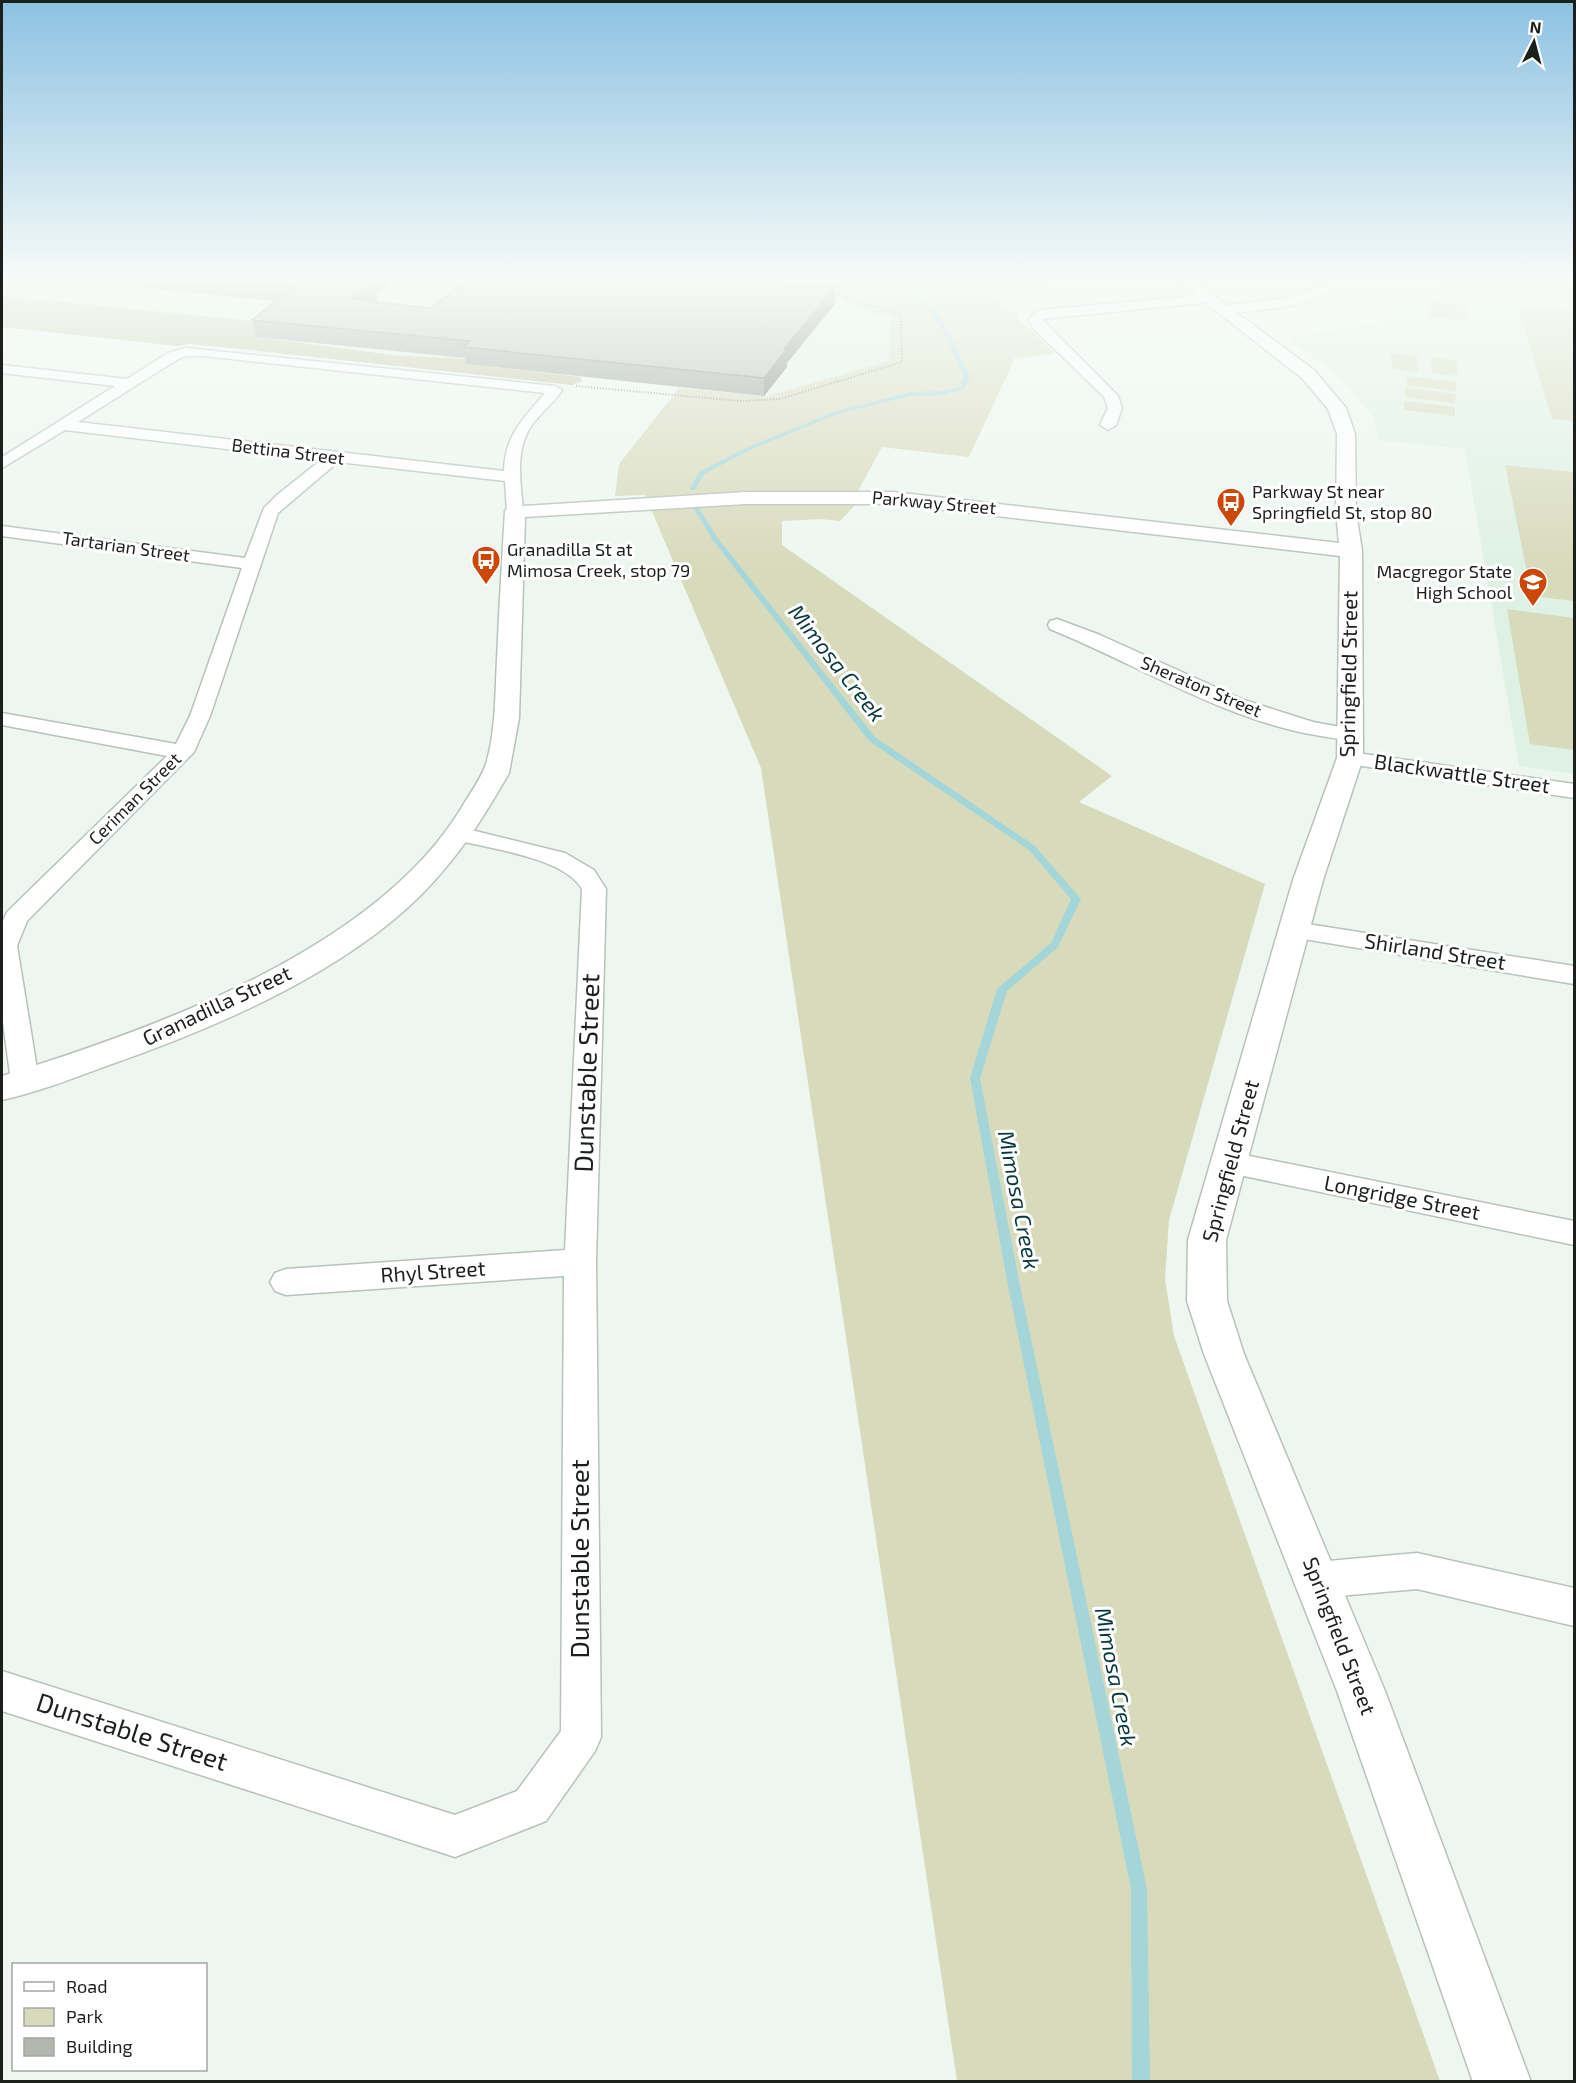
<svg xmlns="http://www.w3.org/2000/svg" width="1576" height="2083" viewBox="0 0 1576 2083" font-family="'Exo 2',sans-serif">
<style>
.built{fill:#dff1e4}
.green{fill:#d8dabc}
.forest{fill:#c0c19b}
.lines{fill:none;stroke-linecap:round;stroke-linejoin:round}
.stream{fill:#a3d5d9;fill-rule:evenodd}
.service-casing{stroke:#b8c2bb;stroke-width:2}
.minor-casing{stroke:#b8c2bb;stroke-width:3}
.tertiary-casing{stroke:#b8c2bb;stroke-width:3}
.path{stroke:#7a817c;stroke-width:2;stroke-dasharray:1 2;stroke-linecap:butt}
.service{fill:#fff;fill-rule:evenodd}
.minor{fill:#fff;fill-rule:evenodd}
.tertiary{fill:#fff;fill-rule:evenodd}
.wall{fill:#989d95}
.shaded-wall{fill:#7c8079}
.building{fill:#b1b7ad;stroke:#7c8079;stroke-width:1.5}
.labels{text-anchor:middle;stroke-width:6;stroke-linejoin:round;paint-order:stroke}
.far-street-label{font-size:18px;fill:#1c201d;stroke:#fff}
.far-poi-label{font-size:18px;fill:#1c201d;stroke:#fff;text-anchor:start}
.street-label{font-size:21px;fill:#1c201d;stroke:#fff}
.water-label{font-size:22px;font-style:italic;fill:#07383b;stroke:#fff}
.near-street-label{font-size:26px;fill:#1c201d;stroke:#fff}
</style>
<rect width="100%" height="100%" fill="#edf7f0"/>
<!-- built -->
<g class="built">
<path d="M2,277H814L811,284L864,311L891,317L889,361L767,396L581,377L572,385L241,349L272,324L2,296Z"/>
<path d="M1454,291L1574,298V774L1519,766L1465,449L1378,440L1373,418L1356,396L1336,374L1288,338L1380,322Z"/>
</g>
<!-- green -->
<g class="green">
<path d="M814,277H1054L1059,282L1021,284L1023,288L1003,289L993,294L1011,312L1017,313V317L1056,354L1015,358L969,457L882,447L859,489L855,505L840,521L820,519L782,521V545L1112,776L1079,802L1265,884L1169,1220L1165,1279L1174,1336L1440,2081H957L761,768L645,495L615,496L619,464L679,388L767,396L889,361L891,317L865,311L811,285Z"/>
<path d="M1420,277H1493L1574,290V298L1469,292Z"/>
<path d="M1430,302L1465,305L1469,320L1429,317Z"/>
<path d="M1518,306L1574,311V421L1552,419Z"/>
<path d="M1391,353L1417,356L1418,372L1392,369Z"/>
<path d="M1431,357L1456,360L1458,376L1432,373Z"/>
<path d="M1407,376L1456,382V391L1406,385Z"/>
<path d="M1405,388L1456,394L1455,403L1405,397Z"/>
<path d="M1404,401L1455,407V416L1404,410Z"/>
<path d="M1505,465L1574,472V601L1532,596Z"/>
<path d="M1507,609L1574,618V750L1530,744Z"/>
</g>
<!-- forest -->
<path class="forest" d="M2,296L273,323L257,337L400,356L472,359L466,364L580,377L582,381L572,385L241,349L190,344L178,346L2,327Z"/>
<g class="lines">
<!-- stream -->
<g class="stream">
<path d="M865,277C873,277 882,284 890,287C899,290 908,292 916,296C947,313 954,348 970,376L964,389L944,395L910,396L838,414L752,449L704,474L695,490H691L690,489L699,472L748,447L834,412L910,392L944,391L960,387L964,376C949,348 942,314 912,298C897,290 878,289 865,277Z"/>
<path d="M695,508H699L717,537L875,737L1035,846L1081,899L1058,947L1007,991L980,1078L1021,1291L1147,1889L1150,2082H1132L1131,1889L1009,1291L970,1078L997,989L1051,943L1071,899L1029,850L869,741L712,539L694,509Z"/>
</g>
<!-- service casing -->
<g class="service-casing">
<path id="service" d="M1501,277H1517L1574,285V289Z"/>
</g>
<!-- minor casing -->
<g class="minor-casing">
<g id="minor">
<path d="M1331,282L1335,283V289C1302,309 1260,310 1222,314L1216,310L1222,306L1293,297Z"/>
<path d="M1207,295L1211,296V302L1042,319L1118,396L1122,408L1116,425L1108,430L1100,425L1108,408L1104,397L1033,328L1029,319L1039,310Z"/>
<path d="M186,348L555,386L562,390C554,403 541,412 532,425C514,450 521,483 523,511L521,515L515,516L507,511L505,481L338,462L278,513L210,716L194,752L27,921L17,946L39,1081L35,1088L25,1091L15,1088L11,1081L2,1015V923L7,912L167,756L2,725V713L176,744L190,716L242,568L2,536V526L245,558L264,508L277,495L321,460L65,430L2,468V457L115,386L2,373V365L127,379L168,353ZM187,356H204L545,393C523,419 505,435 504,471L78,422L178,359Z"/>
<path d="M1057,619L1100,635L1244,700L1313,722L1357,730L1361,734L1357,738C1346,741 1333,738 1321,736C1226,721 1139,665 1050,629L1048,625L1050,621Z"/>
<path d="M1350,752L1574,784V798L1342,763L1339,758L1342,753Z"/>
<path d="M459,827L565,853L594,870L606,889L596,1262L601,1737L595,1751L546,1821L455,1857L2,1711V1671L455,1815L517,1791L561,1731L564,1276L286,1295L275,1291L270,1282L275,1273L286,1269L565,1250L582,889C564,857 486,848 451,839L448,834L451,829Z"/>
<path d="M1295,922L1574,966V984L1286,936L1283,930L1286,924Z"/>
<path d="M1230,1152L1574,1221V1245L1220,1171L1215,1163L1220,1155Z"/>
<path d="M1417,1553L1574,1588V1626L1417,1589L1317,1598L1304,1593L1298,1580L1304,1567L1317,1562Z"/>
</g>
</g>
<!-- tertiary casing -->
<g class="tertiary-casing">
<path id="tertiary" d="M1172,277H1189L1314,370L1346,408L1355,434L1356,512L1362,551L1363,758L1323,880L1226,1240L1227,1301L1244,1354L1385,1691L1531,2082H1473L1337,1691L1204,1354L1187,1301L1188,1240L1293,880L1337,758L1340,556L893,504H746L525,517L519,718L509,773C482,820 460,855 422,894C342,974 215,1028 109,1065C74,1078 38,1092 2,1100V1076C154,1029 376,950 462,807C470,793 481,779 486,764C496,731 495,694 497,660C499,611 502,561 505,511L508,507L746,492H893L1339,543L1336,512L1337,434L1328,409L1302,378Z"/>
</g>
<!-- path -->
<g class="path">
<path d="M1474,277L1485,280"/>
<path d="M576,386L740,401L780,399L902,362L901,315C874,303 840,305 823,277"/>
</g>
<!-- service -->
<use href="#service" class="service"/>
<!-- minor -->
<use href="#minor" class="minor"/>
<!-- tertiary -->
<use href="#tertiary" class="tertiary"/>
</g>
<!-- wall -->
<path class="wall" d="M32,277H399L376,293L377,300L375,302L430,308L835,304L787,363V367L764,396L466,364L465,358L256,337L252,320L276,301Z"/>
<!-- shaded-wall -->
<g class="shaded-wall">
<path d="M372,277H399L376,293L377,300L354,316L351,299L363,283Z"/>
<path d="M835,287V304L787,363V367L764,396V378L784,349Z"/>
</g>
<!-- building -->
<path class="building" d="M197,277H372L363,283L374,284L351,299L430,308L473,277H726L835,287L784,349H787L764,378L463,347L470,341L252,320L295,286Z"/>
<!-- sky -->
<linearGradient id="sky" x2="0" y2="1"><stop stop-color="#8cc1e2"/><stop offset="0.49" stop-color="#f7fbf8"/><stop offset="1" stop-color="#f7fbf8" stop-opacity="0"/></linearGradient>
<rect width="1576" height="569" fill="url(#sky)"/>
<!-- icons -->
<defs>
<g id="bus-pin" transform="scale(1.5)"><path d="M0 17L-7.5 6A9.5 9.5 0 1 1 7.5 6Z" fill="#cd4708" stroke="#fff"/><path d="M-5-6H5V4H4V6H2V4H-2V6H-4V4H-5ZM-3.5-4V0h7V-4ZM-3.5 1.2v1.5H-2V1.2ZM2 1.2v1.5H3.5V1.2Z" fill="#fff"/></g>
<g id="school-pin" transform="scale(1.5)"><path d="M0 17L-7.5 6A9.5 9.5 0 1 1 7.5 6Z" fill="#cd4708" stroke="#fff"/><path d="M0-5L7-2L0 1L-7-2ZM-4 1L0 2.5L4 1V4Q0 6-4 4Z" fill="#fff"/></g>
</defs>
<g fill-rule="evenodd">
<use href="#bus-pin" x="1231" y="502"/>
<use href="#bus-pin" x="486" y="560"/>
<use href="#school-pin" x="1533" y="582"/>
</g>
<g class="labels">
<!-- far-street labels -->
<g class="far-street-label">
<text transform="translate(288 452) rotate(7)" y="6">Bettina Street</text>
<text transform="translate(934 503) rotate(5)" y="6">Parkway Street</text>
<text transform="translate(126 547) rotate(8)" y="6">Tartarian Street</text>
<text transform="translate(1201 687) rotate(23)" y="6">Sheraton Street</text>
<text transform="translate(135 799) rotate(-45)" y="6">Ceriman Street</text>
</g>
<!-- far-poi labels -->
<g class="far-poi-label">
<text x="1252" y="498">Parkway St near<tspan x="1252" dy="21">Springfield St, stop 80</tspan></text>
<text x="507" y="556">Granadilla St at<tspan x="507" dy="21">Mimosa Creek, stop 79</tspan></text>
<text x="1512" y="578" text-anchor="end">Macgregor State<tspan x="1512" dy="21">High School</tspan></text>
</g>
<!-- street labels -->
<g class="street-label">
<text transform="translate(1349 674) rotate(-89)" y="7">Springfield Street</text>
<text transform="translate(1462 774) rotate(8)" y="7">Blackwattle Street</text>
<text transform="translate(1435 952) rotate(9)" y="7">Shirland Street</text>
<text transform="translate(217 1006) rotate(-25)" y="7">Granadilla Street</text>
<text transform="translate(1231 1161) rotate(-75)" y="7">Springfield Street</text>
<text transform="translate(1402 1198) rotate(11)" y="7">Longridge Street</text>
<text transform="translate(433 1272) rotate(-4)" y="7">Rhyl Street</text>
<text transform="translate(1339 1636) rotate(69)" y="7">Springfield Street</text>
</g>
<!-- water labels -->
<g class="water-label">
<text transform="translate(837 663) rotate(52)" y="8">Mimosa Creek</text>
<text transform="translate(1019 1200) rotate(79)" y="8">Mimosa Creek</text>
<text transform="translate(1116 1677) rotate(79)" y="8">Mimosa Creek</text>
</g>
<!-- near-street labels -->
<g class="near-street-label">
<text transform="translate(587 1073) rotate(-88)" y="9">Dunstable Street</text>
<text transform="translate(580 1559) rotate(-90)" y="9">Dunstable Street</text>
<text transform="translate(132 1732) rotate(18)" y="9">Dunstable Street</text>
</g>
</g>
<!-- border -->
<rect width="1576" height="2083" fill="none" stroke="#1c201d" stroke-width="6"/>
<!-- legend -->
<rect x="12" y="1963" width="195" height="108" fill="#ffffff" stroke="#a4a6a5" stroke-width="1.5"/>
<rect x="24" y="1982" width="30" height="9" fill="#ffffff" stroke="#a4a6a5" stroke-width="1.5"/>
<text x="66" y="1993" font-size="18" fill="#1c201d">Road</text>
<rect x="24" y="2008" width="30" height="18" fill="#d8dabc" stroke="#a4a6a5" stroke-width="1.5"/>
<text x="66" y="2023" font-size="18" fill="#1c201d">Park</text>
<rect x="24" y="2038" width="30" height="18" fill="#b1b7ad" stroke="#a4a6a5" stroke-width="1.5"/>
<text x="66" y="2053" font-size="18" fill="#1c201d">Building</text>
<!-- north arrow -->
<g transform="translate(1534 42) rotate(6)" stroke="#ffffff" stroke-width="4.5" paint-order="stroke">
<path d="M0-4.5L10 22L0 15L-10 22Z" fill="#1c201d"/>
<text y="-9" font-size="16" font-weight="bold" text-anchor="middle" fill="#1c201d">N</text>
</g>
</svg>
